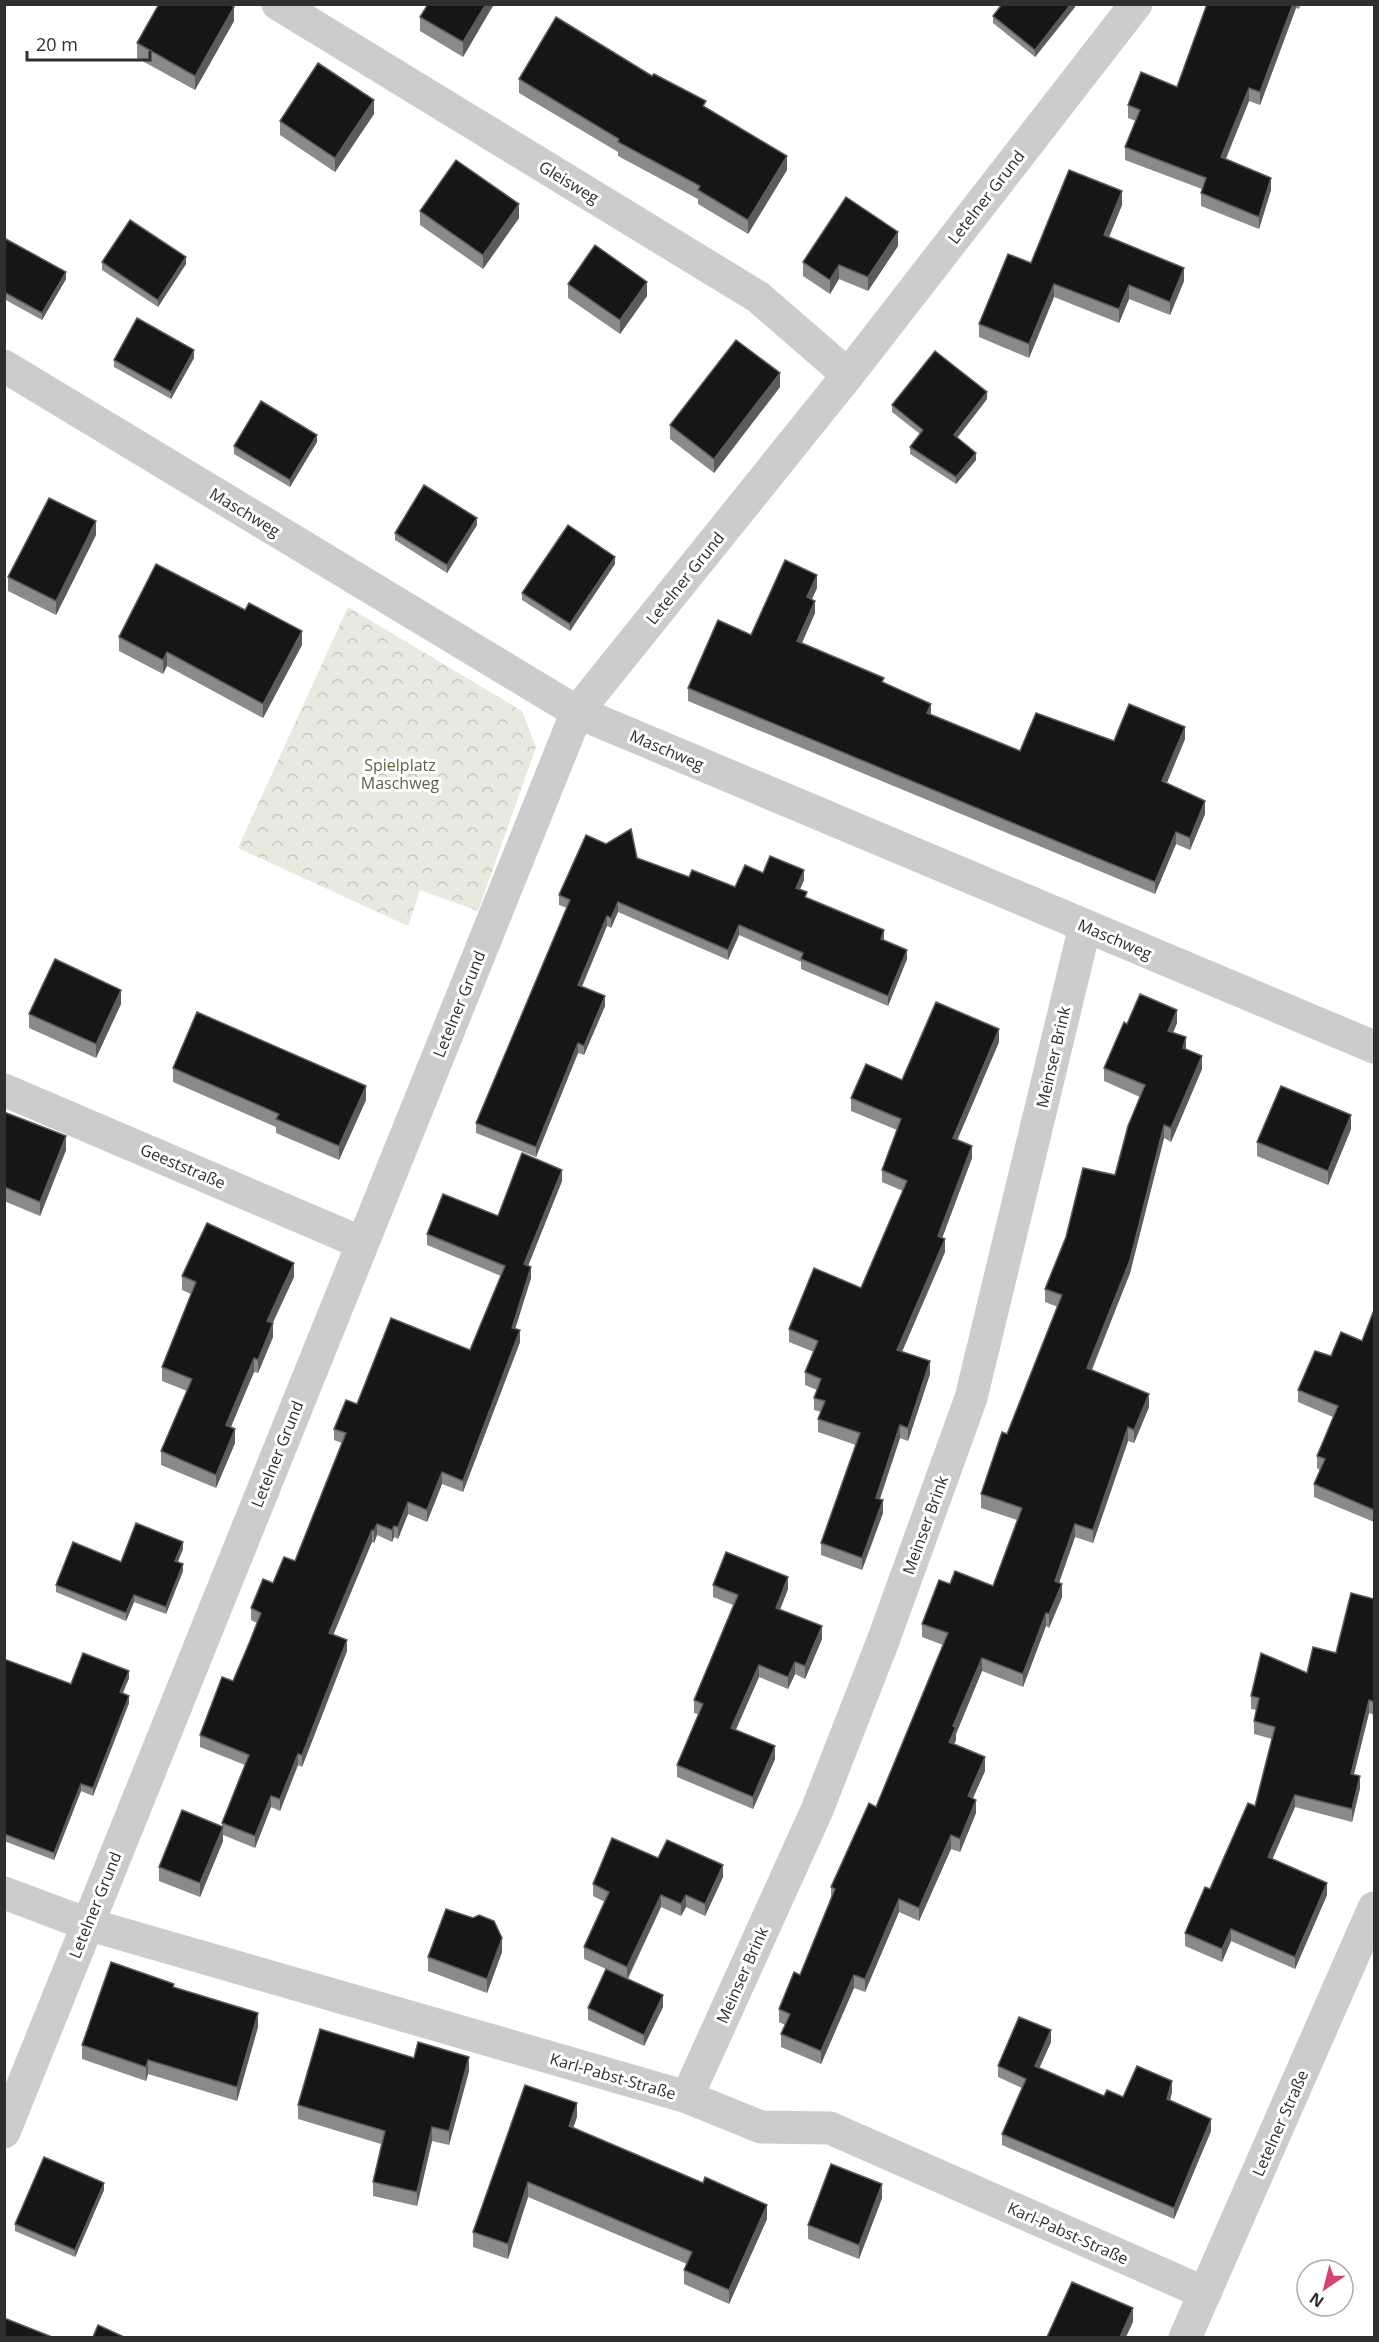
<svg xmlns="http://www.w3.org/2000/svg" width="1379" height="2342" viewBox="0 0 1379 2342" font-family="'Open Sans',sans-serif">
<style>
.park{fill:url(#park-crowns)}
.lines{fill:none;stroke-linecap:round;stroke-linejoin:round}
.street{stroke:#ccc;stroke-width:33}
.wall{fill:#8a8a8a}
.shaded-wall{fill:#5c5c5c}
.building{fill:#161616;stroke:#5c5c5c;stroke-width:1.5}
.labels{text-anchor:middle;stroke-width:6;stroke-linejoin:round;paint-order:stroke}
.street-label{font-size:16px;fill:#2f2f2f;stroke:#fff}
.park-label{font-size:16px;fill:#5a6641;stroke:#fff}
</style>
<defs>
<pattern id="park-crowns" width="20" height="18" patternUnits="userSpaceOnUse" patternTransform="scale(1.5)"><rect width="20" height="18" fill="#e7eade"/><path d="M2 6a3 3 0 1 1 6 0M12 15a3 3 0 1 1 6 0" fill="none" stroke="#c6c9bf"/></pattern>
</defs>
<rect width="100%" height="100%" fill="#fff"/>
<!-- park -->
<path class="park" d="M348,607L522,711L536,747L478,911L420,890L408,926L238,848Z"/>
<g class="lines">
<!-- street -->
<g class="street">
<path d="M278,4L758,297L848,375"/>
<path d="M4,366L577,712L1374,1047"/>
<path d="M4,1090L362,1243"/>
<path d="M4,1893L87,1924L687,2097L761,2127L830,2128L1205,2293"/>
<path d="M687,2097L817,1810L883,1641L971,1398L1085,926"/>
<path d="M4,2132L577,712L848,375L1136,4"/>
<path d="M1185,2338L1374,1908"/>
</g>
</g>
<!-- wall -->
<g class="wall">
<path d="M494,4L463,57L420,31V17Z"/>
<path d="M1075,4V7L1035,57L993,23V16Z"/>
<path d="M1207,4H1301L1299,9L1296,8L1260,105L1249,101L1226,159L1271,190L1259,229L1201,206V193L1202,189L1125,160V147L1136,121L1128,118V105L1177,87Z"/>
<path d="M234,21L195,90L137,58V43Z"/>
<path d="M652,76L706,107L787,170L748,234L698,204V199L618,156V152L519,93V79Z"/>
<path d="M374,114L335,172L280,135V121Z"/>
<path d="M1122,205L1109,237L1184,281L1170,315L1129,299L1119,323L1054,297L1029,358L979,337V324L1031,263Z"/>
<path d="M420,211L519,218L483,269L420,225Z"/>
<path d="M4,238L66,279L42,320L4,299Z"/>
<path d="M898,246L868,291L839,279L830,294L803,276V262Z"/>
<path d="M102,262L186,264L158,307L102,270Z"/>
<path d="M568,284L647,296L620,334L568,298Z"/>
<path d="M194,358L171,399L114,367V360Z"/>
<path d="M780,387L714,473L670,439V425Z"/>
<path d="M987,399L957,438L976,460L956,484L910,454V447L920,434L892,412V405Z"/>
<path d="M317,442L290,487L234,454V446Z"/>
<path d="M477,525L447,573L395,540V533Z"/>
<path d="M96,535L56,615L8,591V577Z"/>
<path d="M615,564L570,631L522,600V593Z"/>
<path d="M817,588L812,599L815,613L802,643L884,682L931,715L1020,751L1114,741L1185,739L1167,783L1205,814L1190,850L1176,844L1155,894L688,701V688L751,635Z"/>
<path d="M119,637L302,645L263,718L167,666L163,674L119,651Z"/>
<path d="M637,858L689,877L735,887L763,873L804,880L800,889L807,898L884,940L907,959L888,1006L801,969V962L739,935L728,960L618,912L611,928L607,926L582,987L605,1006L584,1055L578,1053L536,1157L476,1133V1123L567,908L559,905V895Z"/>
<path d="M121,1004L96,1058L29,1028V1014Z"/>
<path d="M1177,1023L1173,1033L1202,1069L1171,1142L1164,1138L1130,1273L1092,1370L1149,1407L1134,1443L1128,1441L1093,1543L1075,1537L1059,1583L1062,1597L1049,1628L1046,1626L1023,1687L982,1671L956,1734V1740L954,1744L985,1771L973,1798L976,1813L960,1852L951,1849L919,1921L899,1912L865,1992L854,1988L821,2064L781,2047V2034L785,2025L779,2022V2009L800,1975L831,1899V1887L876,1807L943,1645L922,1637V1624L950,1584L993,1586L1017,1520L981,1508V1494L1007,1434L1058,1307L1045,1302V1289L1115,1175L1140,1097L1104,1081V1068L1127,1024Z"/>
<path d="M999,1042L957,1140L972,1158L942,1238L945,1252L902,1352L930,1374L908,1441L900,1438L880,1499L883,1513L862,1570L821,1555V1543L856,1445L818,1432V1419L821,1412L814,1410V1398L817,1390L805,1385V1372L814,1352L789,1342V1329L861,1288L903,1191L882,1182V1170L897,1130L851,1111V1098L902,1080Z"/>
<path d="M173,1068L366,1100L339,1160L276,1133V1127L173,1082Z"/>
<path d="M4,1112L66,1150L40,1216L4,1201Z"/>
<path d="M1351,1129L1328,1185L1257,1156V1142Z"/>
<path d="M562,1181L528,1266L531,1278L515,1329L520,1342L463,1492L442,1484L427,1522L408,1514L398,1539L394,1537L392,1542L377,1535L374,1543L372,1542L333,1635L347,1651L302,1767L298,1765L280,1811L271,1807L255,1848L223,1835V1841L200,1897L159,1881V1867L222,1827V1823L245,1765L200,1747V1735L233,1681L250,1641L257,1623L251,1620V1608L273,1583L295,1561L342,1443L334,1440V1429L357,1404L470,1350L501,1276L427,1245V1234L498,1216Z"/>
<path d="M182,1276L294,1277L273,1323V1337L258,1373L254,1372L230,1427L235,1443L216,1488L161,1465V1451L187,1391L162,1381V1367L191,1294L182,1290Z"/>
<path d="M1374,1310V1522L1314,1497V1484L1320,1470L1317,1468V1456L1333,1417L1298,1402V1390L1331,1356L1362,1341Z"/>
<path d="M183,1549L178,1562L183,1571L166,1614L134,1602L126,1621L56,1592V1585Z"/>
<path d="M713,1585L788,1589L780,1609L822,1639L805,1679L795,1674L788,1689L759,1677L736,1730L775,1759L753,1809L677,1777V1765L698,1714L694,1713V1700L733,1605L713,1597Z"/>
<path d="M1374,1599V1715L1369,1713L1354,1774L1360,1788L1352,1822L1295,1807L1272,1859L1327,1895L1295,1969L1231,1941L1222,1962L1185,1946V1933L1210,1889L1255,1806L1272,1739L1254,1734V1721L1257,1710L1251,1709V1696L1307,1673L1336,1653Z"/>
<path d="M4,1659L71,1684L129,1678L123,1693L129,1703L93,1796L81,1791L54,1860L4,1841Z"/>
<path d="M658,1858L723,1877L705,1916L686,1907L681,1916L661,1907L628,1979L663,2007L644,2046L588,2020V2008L606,1969L584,1959V1947L605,1902L593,1896V1884Z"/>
<path d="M502,1952L487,1993L428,1971V1957Z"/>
<path d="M174,1987L258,2027L237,2101L148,2074L146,2081L82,2059V2045Z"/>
<path d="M1051,2042L1039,2068L1104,2096L1123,2097L1172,2092L1170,2101L1211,2131L1174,2219L1002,2145V2134L1022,2088L998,2077V2066Z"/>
<path d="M414,2058L469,2071L449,2145L432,2141L417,2206L373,2196V2182L381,2144L298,2119V2105Z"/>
<path d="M577,2117L573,2127L767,2219L729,2304L684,2284V2270L687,2264L528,2197L508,2259L473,2247V2232Z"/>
<path d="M104,2190L75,2257L15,2231V2224Z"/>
<path d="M882,2198L859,2259L808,2239V2225Z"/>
</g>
<!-- shaded-wall -->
<g class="shaded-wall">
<path d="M486,4H494L463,57V42Z"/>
<path d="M1071,4H1075V7L1035,57V50Z"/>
<path d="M1293,4H1296V8L1260,105V92Z"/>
<path d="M234,7V21L195,90V76Z"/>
<path d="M1249,88V101L1221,170V157Z"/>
<path d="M374,100V114L335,172V158Z"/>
<path d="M787,156V170L748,234V220Z"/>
<path d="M1271,178V190L1259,229V217Z"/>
<path d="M1122,191V205L1104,249V235Z"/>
<path d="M519,204V218L483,269V255Z"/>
<path d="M898,232V246L868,291V277Z"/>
<path d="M186,257V264L158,307V300Z"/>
<path d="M839,265V279L830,294V280Z"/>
<path d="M1184,268V281L1170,315V302Z"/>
<path d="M66,272V279L42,320V313Z"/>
<path d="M647,282V296L620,334V320Z"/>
<path d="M1054,284V297L1029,358V344Z"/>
<path d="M1129,285V299L1119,323V309Z"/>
<path d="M194,350V358L171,399V392Z"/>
<path d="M780,373V387L714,473V459Z"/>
<path d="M987,392V399L954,442V435Z"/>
<path d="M317,435V442L290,487V480Z"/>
<path d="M976,453V460L956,484V477Z"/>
<path d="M477,518V525L447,573V565Z"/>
<path d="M96,521V535L56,615V601Z"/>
<path d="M615,557V564L570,631V624Z"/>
<path d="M817,575V588L807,609V597Z"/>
<path d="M815,601V613L797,654V641Z"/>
<path d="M302,631V645L263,718V704Z"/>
<path d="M167,652V666L163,674V660Z"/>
<path d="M931,704V716L927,713Z"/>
<path d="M1185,727V739L1162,794V781Z"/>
<path d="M1205,801V814L1190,850V838Z"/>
<path d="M1176,832V844L1155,894V882Z"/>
<path d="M804,870V880L796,898V888Z"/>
<path d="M618,902V912L611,928V918Z"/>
<path d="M607,916V926L578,995V985Z"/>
<path d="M739,925V935L728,960V950Z"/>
<path d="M884,930V940L881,939Z"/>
<path d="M907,950V959L888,1006V996Z"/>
<path d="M121,990V1004L96,1058V1044Z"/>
<path d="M605,996V1006L584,1055V1046Z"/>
<path d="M1177,1010V1023L1168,1044V1031Z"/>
<path d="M999,1029V1042L953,1150V1138Z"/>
<path d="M1186,1037V1050L1183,1048Z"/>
<path d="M578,1043V1053L536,1157V1147Z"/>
<path d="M1202,1056V1069L1171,1142V1128Z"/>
<path d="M366,1086V1100L339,1160V1146Z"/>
<path d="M1351,1115V1129L1328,1185V1171Z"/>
<path d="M1164,1125V1138L1130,1273L1087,1381V1368Z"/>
<path d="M66,1136V1150L40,1216V1202Z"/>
<path d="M972,1146V1158L938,1249V1236Z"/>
<path d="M562,1170V1181L524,1276V1264Z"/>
<path d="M945,1239V1252L897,1363V1350Z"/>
<path d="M294,1263V1277L267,1334V1321Z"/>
<path d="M531,1267V1278L512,1339V1328Z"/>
<path d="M273,1323V1337L258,1373V1360Z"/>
<path d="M520,1330V1342L463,1492V1481Z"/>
<path d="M254,1358V1372L226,1439V1425Z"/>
<path d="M930,1361V1374L908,1441V1428Z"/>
<path d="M1149,1394V1407L1134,1443V1430Z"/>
<path d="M900,1425V1438L876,1510V1498Z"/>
<path d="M1128,1427V1441L1093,1543V1530Z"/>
<path d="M235,1429V1443L216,1488V1475Z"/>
<path d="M442,1472V1484L427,1522V1510Z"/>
<path d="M883,1500V1513L862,1570V1558Z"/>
<path d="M408,1502V1514L398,1539V1527Z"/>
<path d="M377,1524V1535L374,1543V1531Z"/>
<path d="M1075,1524V1537L1055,1594V1581Z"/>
<path d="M394,1526V1537L392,1542V1530Z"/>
<path d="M372,1530V1542L329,1645V1633Z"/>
<path d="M183,1542V1549L175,1568V1561Z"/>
<path d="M183,1564V1571L166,1614V1607Z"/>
<path d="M788,1577V1589L776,1620V1608Z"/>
<path d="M1062,1584V1597L1049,1628V1614Z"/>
<path d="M134,1595V1602L126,1621V1613Z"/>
<path d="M1046,1613V1626L1023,1687V1674Z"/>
<path d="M822,1626V1639L805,1679V1666Z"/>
<path d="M347,1640V1651L302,1767V1755Z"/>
<path d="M982,1658V1671L956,1734V1740L949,1756V1742L953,1726Z"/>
<path d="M795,1662V1674L788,1689V1677Z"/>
<path d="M759,1665V1677L731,1740V1728Z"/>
<path d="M129,1671V1678L120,1699V1692Z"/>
<path d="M129,1696V1703L93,1796V1788Z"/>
<path d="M1369,1700V1713L1351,1786V1774Z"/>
<path d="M775,1746V1759L753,1809V1797Z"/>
<path d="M298,1754V1765L280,1811V1799Z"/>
<path d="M985,1757V1771L968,1809V1796Z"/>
<path d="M1360,1776V1788L1352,1822V1809Z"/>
<path d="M81,1784V1791L54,1860V1853Z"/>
<path d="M1295,1795V1807L1268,1869V1857Z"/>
<path d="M271,1796V1807L255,1848V1836Z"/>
<path d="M976,1800V1813L960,1852V1839Z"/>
<path d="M223,1827V1841L200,1897V1883Z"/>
<path d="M951,1835V1849L919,1921V1908Z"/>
<path d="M723,1865V1877L705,1916V1904Z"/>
<path d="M1327,1883V1895L1295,1969V1957Z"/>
<path d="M661,1895V1907L627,1979V1967Z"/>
<path d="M686,1895V1907L681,1916V1904Z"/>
<path d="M899,1899V1912L865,1992V1979Z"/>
<path d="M1231,1929V1941L1222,1962V1949Z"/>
<path d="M502,1938V1952L487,1993V1979Z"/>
<path d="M854,1975V1988L821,2064V2051Z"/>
<path d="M663,1995V2007L644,2046V2035Z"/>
<path d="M258,2013V2027L237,2101V2087Z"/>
<path d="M1051,2030V2042L1035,2078V2066Z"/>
<path d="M469,2057V2071L449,2145V2131Z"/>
<path d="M148,2060V2074L146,2081V2067Z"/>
<path d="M1172,2081V2092L1167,2111V2099Z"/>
<path d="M577,2103V2117L569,2140V2126Z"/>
<path d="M1211,2119V2131L1174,2219V2208Z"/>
<path d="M432,2127V2141L417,2206V2192Z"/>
<path d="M528,2182V2197L508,2259V2244Z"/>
<path d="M104,2183V2190L75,2257V2250Z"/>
<path d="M882,2184V2198L859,2259V2245Z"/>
<path d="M767,2205V2219L729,2304V2290Z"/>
<path d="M1133,2308V2322L1126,2337H1120Z"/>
</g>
<!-- building -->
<g class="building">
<path d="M159,4H229L234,7L195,76L137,43Z"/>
<path d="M428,4H486L463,42L420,17Z"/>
<path d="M1002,4H1071L1035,50L993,16Z"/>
<path d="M1207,4H1293L1260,92L1249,88L1221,157L1271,178L1259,217L1201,193L1206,178L1125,147L1140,110L1128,105L1141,72L1177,87Z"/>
<path d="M556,17L652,76L654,74L706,101L703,106L787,156L748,220L698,190L700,186L618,142L619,139L519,79Z"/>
<path d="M318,63L374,100L335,158L280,121Z"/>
<path d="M456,160L519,204L483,255L420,211Z"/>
<path d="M1069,170L1122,191L1104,235L1184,268L1170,302L1129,285L1119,309L1054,284L1029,344L979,324L1008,254L1031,263Z"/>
<path d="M846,197L898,232L868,277L839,265L830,280L803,262Z"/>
<path d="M130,220L186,257L158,300L102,262Z"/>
<path d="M4,238L66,272L42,313L4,292Z"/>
<path d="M595,245L647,282L620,320L568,284Z"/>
<path d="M137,318L194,350L171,392L114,360Z"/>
<path d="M736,340L780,373L714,459L670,425Z"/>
<path d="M935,351L987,392L954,435L976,453L956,477L910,447L923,430L892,405Z"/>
<path d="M261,401L317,435L290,480L234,446Z"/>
<path d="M424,485L477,518L447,565L395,533Z"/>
<path d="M49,498L96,521L56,601L8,577Z"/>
<path d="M568,525L615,557L570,624L522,593Z"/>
<path d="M785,560L817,575L807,597L815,601L797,641L884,678L882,682L931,704L927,713L1020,751L1036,713L1114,741L1129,704L1185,727L1162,781L1205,801L1190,838L1176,832L1155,882L688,688L718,620L751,635Z"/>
<path d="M156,564L245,610L249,603L302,631L263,704L167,652L163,660L119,637Z"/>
<path d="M631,829L637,858L689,877L692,870L735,887L745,865L763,873L770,856L804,870L796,888L807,892L805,897L884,930L881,939L907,950L888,996L801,959L803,953L739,925L728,950L618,902L611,918L607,916L578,985L605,996L584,1046L578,1043L536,1147L476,1123L570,900L559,895L586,835L606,844Z"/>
<path d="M55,959L121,990L96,1044L29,1014Z"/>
<path d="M1140,994L1177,1010L1168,1031L1186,1037L1183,1048L1202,1056L1171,1128L1164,1125L1130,1260L1087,1368L1149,1394L1134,1430L1128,1427L1093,1530L1075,1524L1055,1581L1062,1584L1049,1614L1046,1613L1023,1674L982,1658L953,1726L956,1727L949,1742L985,1757L968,1796L976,1800L960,1839L951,1835L919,1908L899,1899L865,1979L854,1975L821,2051L781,2034L790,2014L779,2009L794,1972L800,1975L835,1889L831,1887L869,1803L876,1807L948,1633L922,1624L939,1580L950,1584L955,1571L993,1586L1022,1508L981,1494L1002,1432L1007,1434L1062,1295L1045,1289L1066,1237L1083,1168L1115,1175L1128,1126L1145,1085L1104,1068L1124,1022L1127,1024Z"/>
<path d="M936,1002L999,1029L953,1138L972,1146L938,1236L945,1239L897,1350L930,1361L908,1428L900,1425L876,1498L883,1500L862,1558L821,1543L860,1433L818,1419L825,1401L814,1398L821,1379L805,1372L818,1341L789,1329L814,1268L861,1288L907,1181L882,1170L901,1119L851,1098L866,1064L902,1080Z"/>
<path d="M197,1012L366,1086L339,1146L276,1119L279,1114L173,1068Z"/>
<path d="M1281,1086L1351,1115L1328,1171L1257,1142Z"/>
<path d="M4,1112L66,1136L40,1202L4,1187Z"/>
<path d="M522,1153L562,1170L524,1264L531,1267L512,1328L520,1330L463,1481L442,1472L427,1510L408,1502L398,1527L394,1526L392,1530L377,1524L374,1531L372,1530L329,1633L347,1640L302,1755L298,1754L280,1799L271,1796L255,1836L222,1823L249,1755L200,1735L222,1677L233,1681L250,1641L261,1613L251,1608L263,1579L273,1583L284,1557L295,1561L346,1433L334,1429L346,1400L357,1404L391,1318L470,1350L505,1266L427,1234L443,1194L498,1216Z"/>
<path d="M207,1223L294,1263L267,1321L273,1323L258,1360L254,1358L226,1425L235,1429L216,1475L161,1451L192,1379L162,1367L196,1282L182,1276Z"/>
<path d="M1374,1310V1510L1314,1484L1325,1459L1317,1456L1338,1406L1298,1390L1315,1351L1331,1356L1341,1332L1362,1341Z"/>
<path d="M136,1523L183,1542L175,1561L183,1564L166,1607L134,1595L126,1613L56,1585L73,1542L121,1562Z"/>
<path d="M726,1552L788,1577L776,1608L822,1626L805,1666L795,1662L788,1677L759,1665L731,1728L775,1746L753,1797L677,1765L703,1704L694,1700L738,1595L713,1585Z"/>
<path d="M1351,1593L1374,1599V1702L1369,1700L1351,1774L1360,1776L1352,1809L1295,1795L1268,1857L1327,1883L1295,1957L1231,1929L1222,1949L1185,1933L1205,1887L1210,1889L1248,1803L1255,1806L1275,1727L1254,1721L1259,1698L1251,1696L1261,1653L1307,1673L1313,1647L1336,1653Z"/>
<path d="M83,1653L129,1671L120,1692L129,1696L93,1788L81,1784L54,1853L4,1834V1659L71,1684Z"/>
<path d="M182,1810L223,1827L200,1883L159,1867Z"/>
<path d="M612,1838L658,1858L667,1840L723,1865L705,1904L686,1895L681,1904L661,1895L627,1967L584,1947L609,1892L593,1884Z"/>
<path d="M446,1909L473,1918L479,1915L494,1921L502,1938L487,1979L428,1957Z"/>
<path d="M111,1962L174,1984L173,1987L258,2013L237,2087L148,2060L146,2067L82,2045Z"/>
<path d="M606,1969L663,1995L644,2035L588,2008Z"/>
<path d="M1019,2017L1051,2030L1035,2066L1104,2096L1107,2090L1123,2097L1137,2066L1172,2081L1167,2099L1211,2119L1174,2208L1002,2134L1026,2079L998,2066Z"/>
<path d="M320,2029L414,2058L418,2042L469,2057L449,2131L432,2127L417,2192L373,2182L385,2131L298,2105Z"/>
<path d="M525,2085L577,2103L569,2126L703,2183L705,2177L767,2205L729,2290L684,2270L692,2252L528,2182L508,2244L473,2232Z"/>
<path d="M44,2157L104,2183L75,2250L15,2224Z"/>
<path d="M831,2164L882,2184L859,2245L808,2225Z"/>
<path d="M1072,2282L1133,2308L1120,2337H1047Z"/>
<path d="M4,2318L52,2337H4Z"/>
<path d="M98,2325L124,2337H93Z"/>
</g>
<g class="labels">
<!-- street labels -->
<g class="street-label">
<text transform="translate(569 182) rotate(31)" y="6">Gleisweg</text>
<text transform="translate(986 197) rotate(-52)" y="6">Letelner Grund</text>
<text transform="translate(245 512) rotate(31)" y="6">Maschweg</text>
<text transform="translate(685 578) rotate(-51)" y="6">Letelner Grund</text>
<text transform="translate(667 750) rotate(23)" y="6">Maschweg</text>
<text transform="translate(1115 939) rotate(23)" y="6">Maschweg</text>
<text transform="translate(459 1004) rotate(-68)" y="6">Letelner Grund</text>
<text transform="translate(1053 1057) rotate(-77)" y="6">Meinser Brink</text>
<text transform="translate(183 1166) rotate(23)" y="6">Geeststraße</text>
<text transform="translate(277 1454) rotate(-68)" y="6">Letelner Grund</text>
<text transform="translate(925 1525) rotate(-70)" y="6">Meinser Brink</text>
<text transform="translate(95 1905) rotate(-68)" y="6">Letelner Grund</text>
<text transform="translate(742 1975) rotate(-66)" y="6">Meinser Brink</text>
<text transform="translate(613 2076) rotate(16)" y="6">Karl-Pabst-Straße</text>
<text transform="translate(1280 2123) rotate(-66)" y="6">Letelner Straße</text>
<text transform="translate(1068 2233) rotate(24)" y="6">Karl-Pabst-Straße</text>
</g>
<!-- park labels -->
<g class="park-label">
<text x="400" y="771">Spielplatz<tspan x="400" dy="18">Maschweg</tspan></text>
</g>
</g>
<!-- border -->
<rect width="1379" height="2342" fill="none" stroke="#2f2f2f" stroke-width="12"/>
<!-- north arrow -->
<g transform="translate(1325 2288) rotate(215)"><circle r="28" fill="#ffffff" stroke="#acacac" stroke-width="1.5"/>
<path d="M0-4.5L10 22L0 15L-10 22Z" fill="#d2456e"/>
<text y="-9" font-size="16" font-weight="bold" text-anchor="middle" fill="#2f2f2f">N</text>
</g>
<!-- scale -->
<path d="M27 51v9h123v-9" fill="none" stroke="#2f2f2f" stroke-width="3"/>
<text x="36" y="51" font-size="18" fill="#2f2f2f" stroke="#ffffff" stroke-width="4.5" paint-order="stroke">20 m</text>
</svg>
